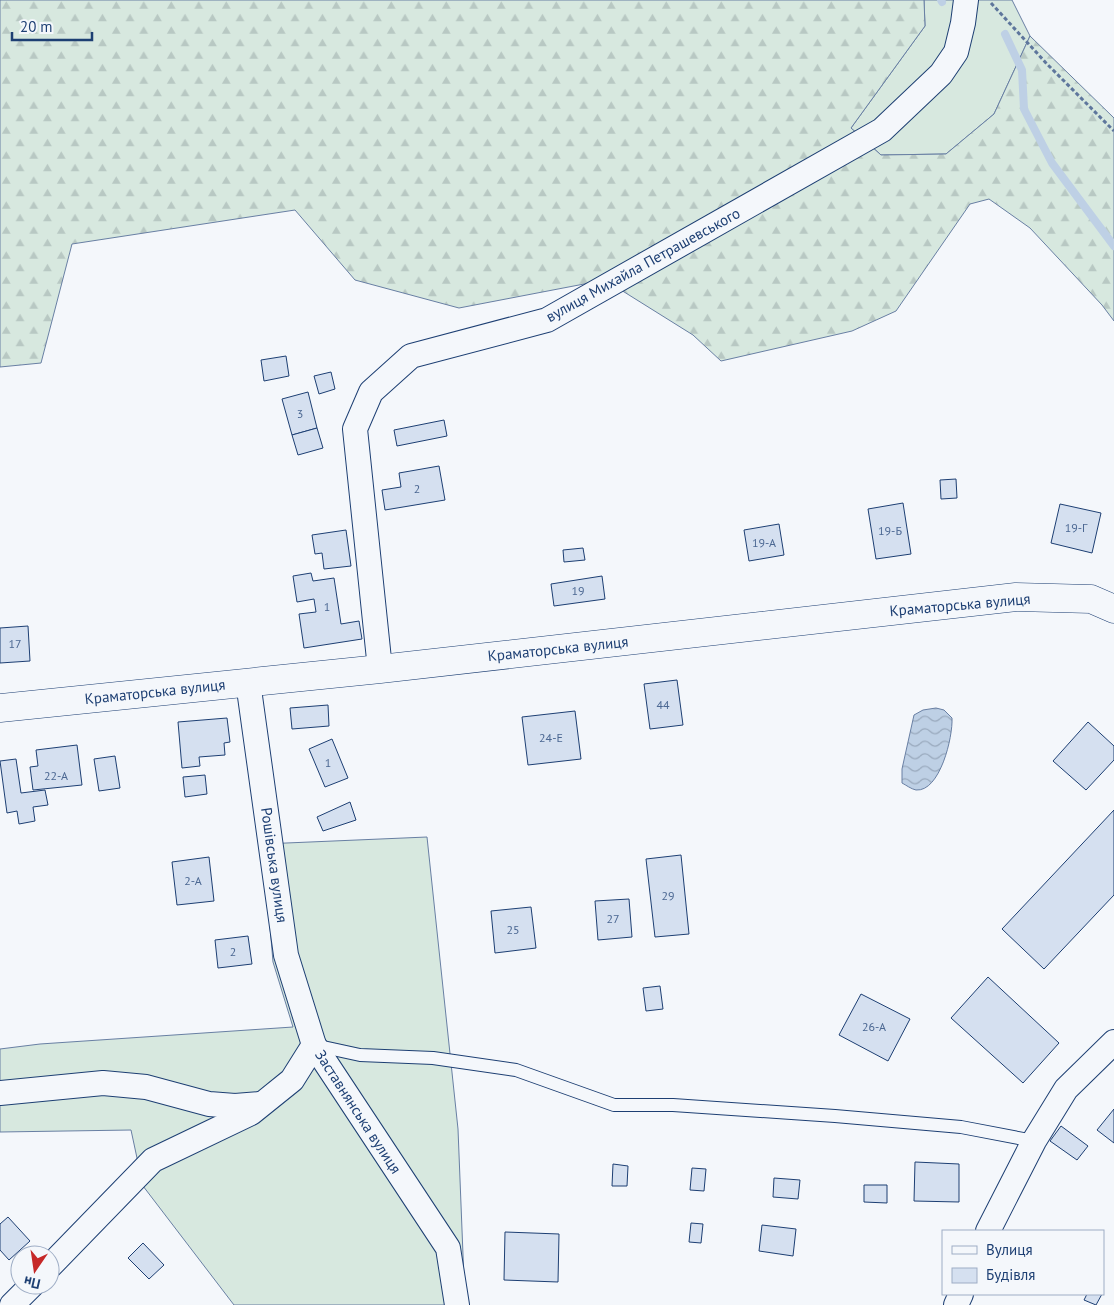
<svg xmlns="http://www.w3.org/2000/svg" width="1114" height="1305" viewBox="0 0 1114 1305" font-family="'PT Sans',sans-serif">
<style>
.grass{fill:#d7e8df;stroke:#687fa3}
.forest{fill:url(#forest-firs);stroke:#687fa3}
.water{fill:url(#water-waves);stroke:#687fa3}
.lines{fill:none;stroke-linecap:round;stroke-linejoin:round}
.stream{stroke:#bed0e5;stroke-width:8}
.building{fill:#d5e0f0;stroke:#1d3f73}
.lane-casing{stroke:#1d3f73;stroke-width:14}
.street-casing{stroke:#1d3f73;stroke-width:26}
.secondary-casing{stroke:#1d3f73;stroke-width:29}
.path{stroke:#5e769c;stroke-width:3;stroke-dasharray:4 2.5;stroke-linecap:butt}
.lane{stroke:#f4f7fb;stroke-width:12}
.street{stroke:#f4f7fb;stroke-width:24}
.secondary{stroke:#f4f7fb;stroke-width:28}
.labels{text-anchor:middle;stroke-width:4;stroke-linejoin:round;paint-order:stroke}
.number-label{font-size:12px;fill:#4b6792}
.street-label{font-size:15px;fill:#1d3f73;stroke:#f4f7fb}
</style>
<defs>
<pattern id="forest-firs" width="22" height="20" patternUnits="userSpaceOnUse" patternTransform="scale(1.25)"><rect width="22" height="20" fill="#d7e8df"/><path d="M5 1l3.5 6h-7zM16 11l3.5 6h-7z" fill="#b8c8c3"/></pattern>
<pattern id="water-waves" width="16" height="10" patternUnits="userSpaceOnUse" patternTransform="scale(1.25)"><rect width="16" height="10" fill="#bed0e5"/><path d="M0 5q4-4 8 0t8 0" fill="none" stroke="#9aaabe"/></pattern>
</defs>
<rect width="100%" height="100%" fill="#f4f7fb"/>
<!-- grass -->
<g class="grass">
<path d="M924,0H1012L1030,36L994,114L946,154L881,155L851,128L925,26Z"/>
<path d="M427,837L458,1129L465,1305H234L143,1186L131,1130L0,1132V1049L40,1044L293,1027L273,962L263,844Z"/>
</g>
<!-- forest -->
<path class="forest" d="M0,0H924L925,26L851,128L881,155L946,154L994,114L1030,36L1114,118V321L1102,305L1030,228L989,199L970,204L896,311L852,331L721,361L693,335L605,280L459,308L355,280L295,210L72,244L41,363L0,367Z"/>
<!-- water -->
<path class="water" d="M936,708L944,710L952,718C953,737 940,792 916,790C911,789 906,785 902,783V769L914,715L923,710Z"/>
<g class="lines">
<!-- stream -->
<g class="stream">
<path d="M941,0L942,2"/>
<path d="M1005,34L1022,70L1024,109L1052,163L1114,246"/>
</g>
</g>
<!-- building -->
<g class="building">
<path d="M286,356L289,376L264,381L261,360Z"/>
<path d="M331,372L335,389L319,394L314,376Z"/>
<path d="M308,392L317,428L292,435L282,399Z"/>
<path d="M444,420L447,436L397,446L394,430Z"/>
<path d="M317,428L323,448L298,455L292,435Z"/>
<path d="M439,466L445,500L385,510L382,490L401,487L399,473Z"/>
<path d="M956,479L957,498L941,499L940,480Z"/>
<path d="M903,503L911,554L876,559L868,509Z"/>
<path d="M1060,504L1101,513L1092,553L1051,543Z"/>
<path d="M779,524L784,555L749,561L744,530Z"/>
<path d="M346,530L351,566L324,569L322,553L315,554L312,535Z"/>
<path d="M583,548L585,560L564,562L563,550Z"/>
<path d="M311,573L313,581L334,578L341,624L359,621L362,639L304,648L299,614L316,612L314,599L297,602L293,576Z"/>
<path d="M602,576L605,599L554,606L551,584Z"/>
<path d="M28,626L30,661L0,663V628Z"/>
<path d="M677,680L683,725L650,729L644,684Z"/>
<path d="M328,705L329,726L292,729L290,708Z"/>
<path d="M575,711L581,759L528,765L522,717Z"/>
<path d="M227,718L230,742L224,743L225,755L199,757L200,766L182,768L178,722Z"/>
<path d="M1088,722L1114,746V760L1086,790L1053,761Z"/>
<path d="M332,739L348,778L325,787L309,749Z"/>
<path d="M77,745L82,785L33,790L30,767L38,766L36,750Z"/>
<path d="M115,756L120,788L99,791L94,759Z"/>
<path d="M16,759L21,793L45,790L48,805L33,807L35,821L19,824L17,811L7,813L0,761Z"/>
<path d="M205,775L207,794L185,797L183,777Z"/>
<path d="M350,802L356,820L323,831L317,817Z"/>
<path d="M1114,810V895L1044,969L1002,929Z"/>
<path d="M681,855L689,934L655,937L646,859Z"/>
<path d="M209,857L214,901L177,905L172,862Z"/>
<path d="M629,899L632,937L598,940L595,901Z"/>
<path d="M531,907L536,948L495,953L491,911Z"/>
<path d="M248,936L252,964L218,968L215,940Z"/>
<path d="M988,977L1059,1043L1023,1083L951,1018Z"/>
<path d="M660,986L663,1009L646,1011L643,988Z"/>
<path d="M861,994L910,1019L888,1061L839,1035Z"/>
<path d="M1114,1109V1143L1097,1130Z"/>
<path d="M1061,1126L1088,1146L1077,1160L1050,1141Z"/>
<path d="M915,1162L959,1164V1202L914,1201Z"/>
<path d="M613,1164L628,1166L627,1186H612Z"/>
<path d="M692,1168L706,1169L704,1191L690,1190Z"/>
<path d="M774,1178L800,1180L798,1199L773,1197Z"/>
<path d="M864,1185H887V1203L864,1202Z"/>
<path d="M8,1217L30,1241L9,1260L0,1250V1224Z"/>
<path d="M691,1223L703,1224L701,1243L689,1242Z"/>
<path d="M762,1225L796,1229L793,1256L759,1251Z"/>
<path d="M505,1232L559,1234L558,1282L504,1280Z"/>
<path d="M143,1243L164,1265L149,1279L128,1258Z"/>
<path d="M1087,1294H1102L1096,1305L1084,1300Z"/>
</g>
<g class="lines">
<!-- lane casing -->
<g class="lane-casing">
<path id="lane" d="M314,1045L360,1055L433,1058L516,1070L614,1105H673L835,1116L961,1127L1034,1141"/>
</g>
<!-- street casing -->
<g class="street-casing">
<g id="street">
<path d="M380,669L355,429L371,392L411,356L547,320L882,130L941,74L956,52L963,23L966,0"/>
<path d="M248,682L286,955L314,1045L448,1248L457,1305"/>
<path d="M0,1093L103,1083L146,1087L209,1104L235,1106L260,1104"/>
<path d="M988,1231L1034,1141L1066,1089L1114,1042"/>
<path d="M50,1266L153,1160L251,1113L292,1080L314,1045"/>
<path d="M12,1305L32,1285"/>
<path d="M956,1305L961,1294"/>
</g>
</g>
<!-- secondary casing -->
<g class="secondary-casing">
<path id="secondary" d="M0,708L380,669L1016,597L1091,599L1114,609"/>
</g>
<!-- path -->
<path class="path" d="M991,3L1047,64L1114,131"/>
<!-- lane -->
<use href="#lane" class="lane"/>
<!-- street -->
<use href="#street" class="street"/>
<!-- secondary -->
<use href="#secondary" class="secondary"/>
</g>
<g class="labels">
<!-- number labels -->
<g class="number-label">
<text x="300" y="418">3</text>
<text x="417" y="493">2</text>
<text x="1076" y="532">19-Г</text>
<text x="890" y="535">19-Б</text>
<text x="764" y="547">19-А</text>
<text x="578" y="595">19</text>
<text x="327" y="611">1</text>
<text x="15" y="648">17</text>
<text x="663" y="709">44</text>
<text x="551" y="742">24-Е</text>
<text x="328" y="767">1</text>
<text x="56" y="780">22-А</text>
<text x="193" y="885">2-А</text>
<text x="668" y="900">29</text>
<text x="613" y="923">27</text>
<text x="513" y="934">25</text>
<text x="233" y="956">2</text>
<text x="874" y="1031">26-А</text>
</g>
<!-- street labels -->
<g class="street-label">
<text transform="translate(643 265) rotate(-29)" y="5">вулиця Михайла Петрашевського</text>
<text transform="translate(960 605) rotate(-5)" y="5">Краматорська вулиця</text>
<text transform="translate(558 649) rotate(-6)" y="5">Краматорська вулиця</text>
<text transform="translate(155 692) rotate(-6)" y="5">Краматорська вулиця</text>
<text transform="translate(274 865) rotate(82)" y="5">Рошівська вулиця</text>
<text transform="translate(358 1112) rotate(57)" y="5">Заставнянська вулиця</text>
</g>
</g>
<!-- legend -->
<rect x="942" y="1230" width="162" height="65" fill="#f4f7fb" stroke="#9eadc5"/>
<rect x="952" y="1246" width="25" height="8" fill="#f4f7fb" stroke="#9eadc5"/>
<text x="986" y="1255" font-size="15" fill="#1d3f73">Вулиця</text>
<rect x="952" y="1268" width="25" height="15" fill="#d5e0f0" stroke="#9eadc5"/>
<text x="986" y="1280" font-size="15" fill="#1d3f73">Будівля</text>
<!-- north arrow -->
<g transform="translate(35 1270) rotate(193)"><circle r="24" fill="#f4f7fb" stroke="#9eadc5"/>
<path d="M0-4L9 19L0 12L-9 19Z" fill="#c62828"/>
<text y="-8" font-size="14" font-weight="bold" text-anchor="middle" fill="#1d3f73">Пн</text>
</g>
<!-- scale -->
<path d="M12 32v8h80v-8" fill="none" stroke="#1d3f73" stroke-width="2.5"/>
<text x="20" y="32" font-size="15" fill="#1d3f73" stroke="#f4f7fb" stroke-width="4" paint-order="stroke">20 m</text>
</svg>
